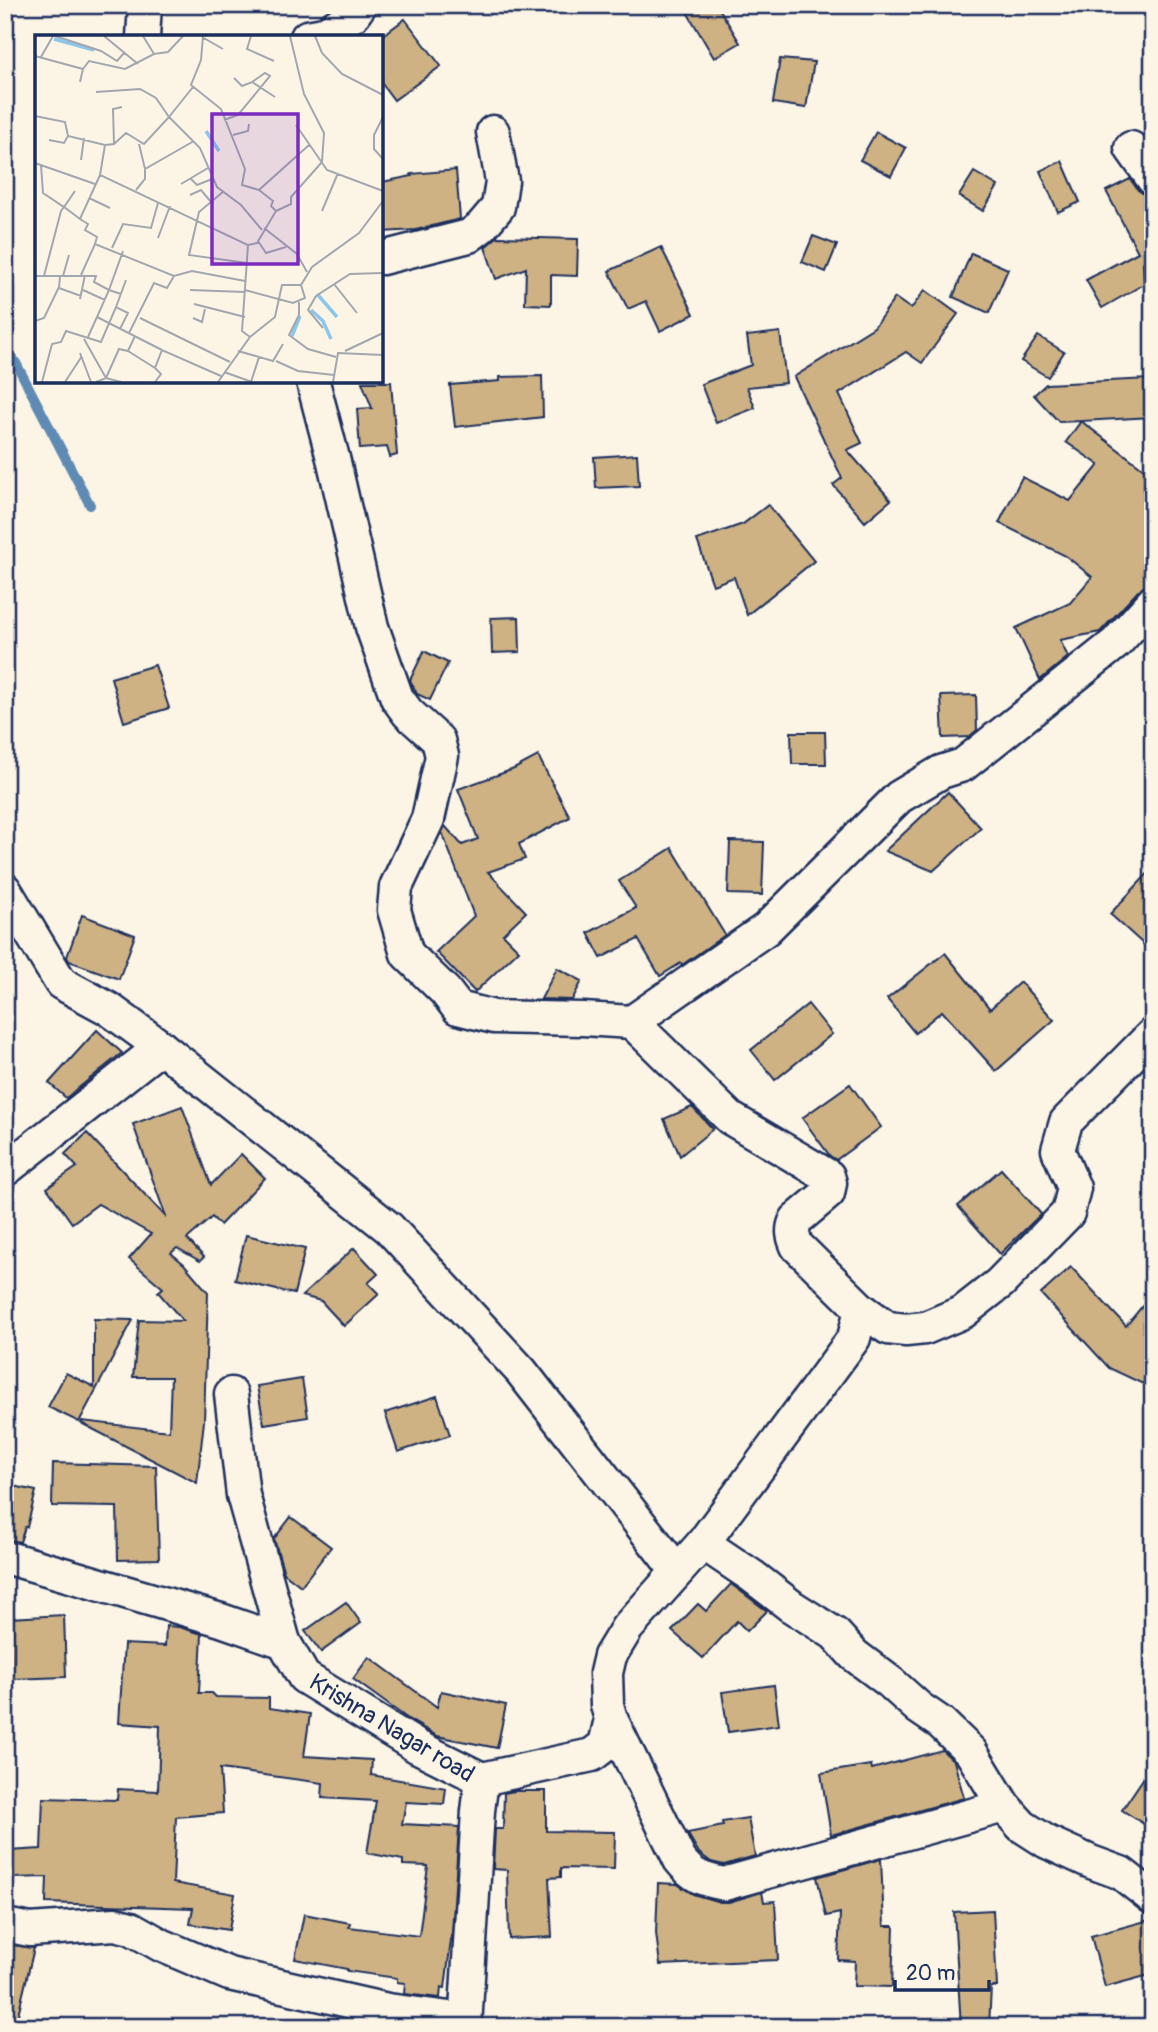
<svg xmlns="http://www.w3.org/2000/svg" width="1158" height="2032" viewBox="0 0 1158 2032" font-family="Pangolin,sans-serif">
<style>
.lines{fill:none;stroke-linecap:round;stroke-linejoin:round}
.stream{stroke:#5e8ab3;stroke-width:10}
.building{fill:#ceb283;stroke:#1b2f5e;stroke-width:2}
.minor-casing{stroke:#1b2f5e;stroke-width:37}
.minor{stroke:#fcf5e5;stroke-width:32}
.labels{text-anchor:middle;stroke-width:5;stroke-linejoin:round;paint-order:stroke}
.street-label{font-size:24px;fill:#1b2f5e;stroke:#fcf5e5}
.inset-river{fill:none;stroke:#8bc6eb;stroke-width:3.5}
.inset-road{fill:none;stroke:#a2a6af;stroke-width:2}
.view{fill:#7b2cbf;fill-opacity:0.15;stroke:#7b2cbf;stroke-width:3.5}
.inset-edge{fill:none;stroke:#1b2f5e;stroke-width:3.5}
</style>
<rect width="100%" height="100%" fill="#fcf5e5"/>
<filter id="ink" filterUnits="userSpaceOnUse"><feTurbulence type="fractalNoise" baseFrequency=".0143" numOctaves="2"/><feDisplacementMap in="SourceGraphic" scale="14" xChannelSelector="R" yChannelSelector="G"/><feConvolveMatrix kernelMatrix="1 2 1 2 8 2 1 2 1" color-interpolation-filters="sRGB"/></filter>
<g filter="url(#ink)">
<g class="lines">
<!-- stream -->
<path class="stream" d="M5,349L16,363L90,505"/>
</g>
<!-- building -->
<g class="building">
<path d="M683,5H717L740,43L714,58Z"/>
<path d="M405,19L441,66L394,100L382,84V36Z"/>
<path d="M780,59L814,62L806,108L773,103Z"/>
<path d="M876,132L906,148L891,176L860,160Z"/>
<path d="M1062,161L1080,202L1058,212L1040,171Z"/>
<path d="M456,170L460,219L416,230L382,232V182L412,176L411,174Z"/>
<path d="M974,172L998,186L983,211L959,196Z"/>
<path d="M1130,179L1138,190L1147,196L1153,207V280L1143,262L1144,284L1102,308L1086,280L1138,252L1106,191Z"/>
<path d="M813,236L837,245L826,272L802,262Z"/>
<path d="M497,237L578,239L577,276L551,275V305L525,304L526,268L496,279L485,247Z"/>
<path d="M661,247L694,314L660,331L646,301L628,309L609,271Z"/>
<path d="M971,253L1008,269L989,313L953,297Z"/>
<path d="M925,290L958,314L922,363L906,352L839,394L862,443L847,450L891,500L865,522L833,485L842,478L794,377L874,327L895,298L911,309Z"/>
<path d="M780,332L786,383L747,387L755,408L716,423L701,384L751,365L747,336Z"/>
<path d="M1038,336L1064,352L1048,377L1021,361Z"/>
<path d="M542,376L543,417L455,427L450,385L500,381V377Z"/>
<path d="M1150,379L1152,417L1081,421L1153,476V584L1147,585L1139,590L1100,632L1060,640L1068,657L1040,680L1016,628L1070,603L1092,577L1066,556L999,523L1022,477L1070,501L1099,465L1066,442L1081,421L1059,422L1034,395L1046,384Z"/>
<path d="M362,382H391L397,455L390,457L387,447L360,449L357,409L372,408Z"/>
<path d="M637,454L639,486L596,488L594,457Z"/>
<path d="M768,505L814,561L747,615L734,577L713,585L697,540L743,524Z"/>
<path d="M519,617L520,652L492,653L491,618Z"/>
<path d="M424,651L448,663L430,700L417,694L410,680Z"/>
<path d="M155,665L169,708L124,722L111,678Z"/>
<path d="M976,695L977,730L969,737L943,738L941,696Z"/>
<path d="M791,732H825L826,764H792Z"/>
<path d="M538,756L570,817L519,844L525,859L488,872L526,912L503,934L519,950L475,992L436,952L474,916L442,832L445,826L462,845L478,839L458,789L514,769Z"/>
<path d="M948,792L981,828L933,871L885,851Z"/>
<path d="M730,841L764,842L762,895L728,894Z"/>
<path d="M672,848L725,935L682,965L681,963L660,976L638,939L601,958L588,933L636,908L619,881Z"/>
<path d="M1153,868V953L1110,914Z"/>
<path d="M82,915L135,935L119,979L69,961L67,957Z"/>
<path d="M945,953L990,1009L1020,982L1054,1020L996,1071L942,1011L915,1033L887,999Z"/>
<path d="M557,968L582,981L572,1000L541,999Z"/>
<path d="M808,1004L832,1034L775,1080L751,1050Z"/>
<path d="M97,1030L122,1053L66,1098L49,1083Z"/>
<path d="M850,1084L881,1127L836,1160L830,1156L802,1118Z"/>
<path d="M182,1106L211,1185L241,1154L265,1178L220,1225L212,1217L187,1239L204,1257L200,1261L177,1248L171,1253L184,1264L208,1292L204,1421L197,1483L81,1423L82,1421L169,1431L171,1377H133L139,1320L183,1321L158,1292L163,1288L129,1259L151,1234L98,1204L72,1223L47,1188L77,1167L65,1154L87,1133L166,1217L133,1124Z"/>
<path d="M692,1107L713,1129L680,1156L664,1119Z"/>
<path d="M1001,1169L1041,1214L1000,1254L958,1206Z"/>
<path d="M246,1235L305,1249L294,1294L235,1280Z"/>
<path d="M354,1248L378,1274L368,1283L379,1294L344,1326L321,1301L302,1296Z"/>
<path d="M1071,1267L1126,1326L1153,1293V1365L1143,1384L1109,1368L1041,1294Z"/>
<path d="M94,1319L133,1320L79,1422L48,1407L66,1373L94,1387Z"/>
<path d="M302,1379L308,1417L264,1424L257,1386Z"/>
<path d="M437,1396L450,1435L398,1452L385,1413Z"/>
<path d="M53,1463L156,1466L159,1559L118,1560L117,1507L52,1506Z"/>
<path d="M5,1484L36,1491L27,1527H25L20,1542L5,1539Z"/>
<path d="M291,1517L331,1547L301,1586L284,1573L274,1539Z"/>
<path d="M731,1584L767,1611L747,1631L737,1621L703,1658L672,1631L698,1604L706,1611Z"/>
<path d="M346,1602L361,1623L321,1652L305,1631Z"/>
<path d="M64,1615L66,1677L12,1679L9,1618Z"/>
<path d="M166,1626L179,1627L202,1634L199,1693H212L216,1697L269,1698V1708L310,1714L304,1756L372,1760L371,1775L446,1788L444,1804L406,1802L402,1824L459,1827L452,1932L445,1988L441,1987L440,1998L404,1994L405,1983L397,1982V1978L347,1971V1969L295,1959L304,1914L350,1923L349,1927L419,1936L428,1866L403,1865V1860L367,1853L376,1801L322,1798L323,1783L220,1769L223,1813L176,1817L173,1883L235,1894L229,1930L190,1924L193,1908L46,1903L47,1877L11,1878L9,1851L41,1849L43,1798L117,1800L118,1789L158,1791L160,1726L119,1723L124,1644L165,1646Z"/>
<path d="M369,1657L437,1707L441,1691L506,1705L497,1748L437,1736L408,1719L353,1679Z"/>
<path d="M774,1685L779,1725L728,1732L722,1692Z"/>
<path d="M942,1750L954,1761L964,1798L831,1835L821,1773L871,1765L872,1769Z"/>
<path d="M1153,1764V1830L1122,1810Z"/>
<path d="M515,1791H546V1831L615,1832L614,1869L561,1868V1877L549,1878L552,1937L509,1939L507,1870L493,1869L495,1829H503L504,1793Z"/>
<path d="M748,1818L755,1856L724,1865L711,1862L699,1853L689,1836L688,1833L723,1826L722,1822Z"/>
<path d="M881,1859L884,1926H894L892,1987L854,1986L855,1961L838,1960L840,1913L826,1916L817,1877Z"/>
<path d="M658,1883L677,1884L693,1894L720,1902H729L762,1892L764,1902L775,1901L778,1960L660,1965L656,1933Z"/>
<path d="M993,1910L997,1987H991L989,2027H961L954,1912Z"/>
<path d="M1153,1919V1974L1105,1987L1091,1936Z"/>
<path d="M5,1944L34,1948L15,2027L5,2025Z"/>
</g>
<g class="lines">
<!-- minor casing -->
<g class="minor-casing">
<g id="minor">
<path d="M143,37L145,5"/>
<path d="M307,37L324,34L353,15L360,5"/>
<path d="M1131,148L1153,179"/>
<path d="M382,258L469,236L481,227L498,207L502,181L493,132"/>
<path d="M313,382L334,462L372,627L397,698L408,713L438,740L442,756L428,819L396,887L394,910L407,954L445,991L458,1008L494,1017L583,1019L632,1022"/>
<path d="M5,890L61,983L109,1009L161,1047L389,1228L521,1371L677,1571"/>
<path d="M5,1170L161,1047"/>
<path d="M861,1309L888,1328L906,1330L925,1328L963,1312L1000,1283L1068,1213L1074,1188L1058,1150L1066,1122L1153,1034"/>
<path d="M231,1394L243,1495L284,1642"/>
<path d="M703,1543L752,1576L791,1606L835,1634L854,1655L890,1682L919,1708L941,1723L971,1752L1004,1806L1022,1826L1047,1842L1091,1862L1121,1873L1153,1898"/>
<path d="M5,1557L221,1620L284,1642L304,1677L418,1747L482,1779L478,1811L465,2027"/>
<path d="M611,1719L680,1860C694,1878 703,1879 724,1884L1004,1806"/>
<path d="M482,1779L592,1755L605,1745L611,1719L607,1705L606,1673L610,1656L627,1628L703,1543L854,1338L861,1309L797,1246C793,1237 791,1230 796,1220L828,1193L830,1183L828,1176L730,1118L632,1022L766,929L899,797L941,772L963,765L1116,643L1153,602"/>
<path d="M5,1925L30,1930L115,1924L131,1928L161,1945L229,1974L388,2010L465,2020"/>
</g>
</g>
<!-- minor -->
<use href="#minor" class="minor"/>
</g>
</g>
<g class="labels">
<!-- street labels -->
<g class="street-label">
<text transform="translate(392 1728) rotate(31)" y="8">Krishna Nagar road</text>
</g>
</g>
<!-- overview -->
<g transform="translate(35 35)">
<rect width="348" height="348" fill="#fcf5e5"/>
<path class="inset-river" d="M19,4L59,15M171,96L184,116M283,260L302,282M276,275L288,286L296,304M257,301L265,281"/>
<path class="inset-road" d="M20,1L66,16L82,26L90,17M69,1L103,29M108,1L119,19L133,17L148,1M168,1L166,25L156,50L186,74L210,134L207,150L224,155M216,1L212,14L239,26M255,1L269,59L289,98L287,127M280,1L287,18L307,39L348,60M167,2L188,14M0,21L48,34L45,47M6,22L18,1M48,34L54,26L90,34L119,19M199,43L207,51L217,47L240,62M61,57L105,54L121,63L134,82M0,81L30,87L33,101L70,110L65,140L213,210L207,296L215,302M134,82L158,52M348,82L339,100V114L348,124M189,85L203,80L235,41L230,38L217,47M261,90L292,135L348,156M198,100L213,96L214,89M14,105L29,108L33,101M79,109L91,98L109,109L134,82L165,113L182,152L206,170L227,195M104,109L110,134L159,106M70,110L79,109L78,74L87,72M46,125L49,103M0,128L60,149M6,130L8,158L29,172L40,156M155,143L162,150L177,144M146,149L173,133M101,155L110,144V134M189,156L164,177L154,220L212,228M155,160L166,155L176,167M54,163L75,173M241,176L256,169V162L287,127M287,176L303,138M45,184L53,189L50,195L62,202L60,209M229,193L262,219L272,237M123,203L135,171M223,206L231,218L251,212M213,210L222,208L241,176L236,171L238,166L224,155L274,110M77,213L88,189L116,193L123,168M46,240L60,209L139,241L157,236L210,246M0,241H61L59,247L74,255L62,282L127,315M9,241L26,176L29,172L45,184L65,140M25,241L24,253L46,261M28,241L34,220M299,249L322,278M48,255L70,265M155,255L210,257M210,255L258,268L270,263L266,250M86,259L74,255L88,216M45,264L50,240M264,267V280L254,300L273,314L301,322M159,269L210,282M81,272L91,245M105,283L195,327M158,283L167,287L170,274M0,286L9,283L24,252M288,293L273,275L281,261L315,239L348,238M94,298L119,248L132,253L139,241M53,302L62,282M49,304L71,343M93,316L120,333M203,316L238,326L248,309M310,316L348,298M45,318L56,347M241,326L263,336L299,340M189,337L217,347M71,343L84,314L93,316L100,301M7,347L17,309L26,307L31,296L66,307L81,272L93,278L85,294M30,347L47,321M61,347L71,343L86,347M120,347L126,339L120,333L127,315L186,341M183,347L215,302L240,282L247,250H266L277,232L324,198L348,166M216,347L224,322M298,347L303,318L348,320"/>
<path class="view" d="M177,79H263V229H177Z"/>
<rect width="348" height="348" class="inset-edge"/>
</g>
<!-- margin -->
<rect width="1158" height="2032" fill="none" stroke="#fcf5e5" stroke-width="28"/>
<rect x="14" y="14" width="1130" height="2004" fill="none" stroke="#1b2f5e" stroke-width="2.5" filter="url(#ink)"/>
<!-- scale -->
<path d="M895 1980v10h94v-10" fill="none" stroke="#1b2f5e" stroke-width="3.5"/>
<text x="906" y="1980" font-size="21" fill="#1b2f5e" stroke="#fcf5e5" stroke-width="5" paint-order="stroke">20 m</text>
</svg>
